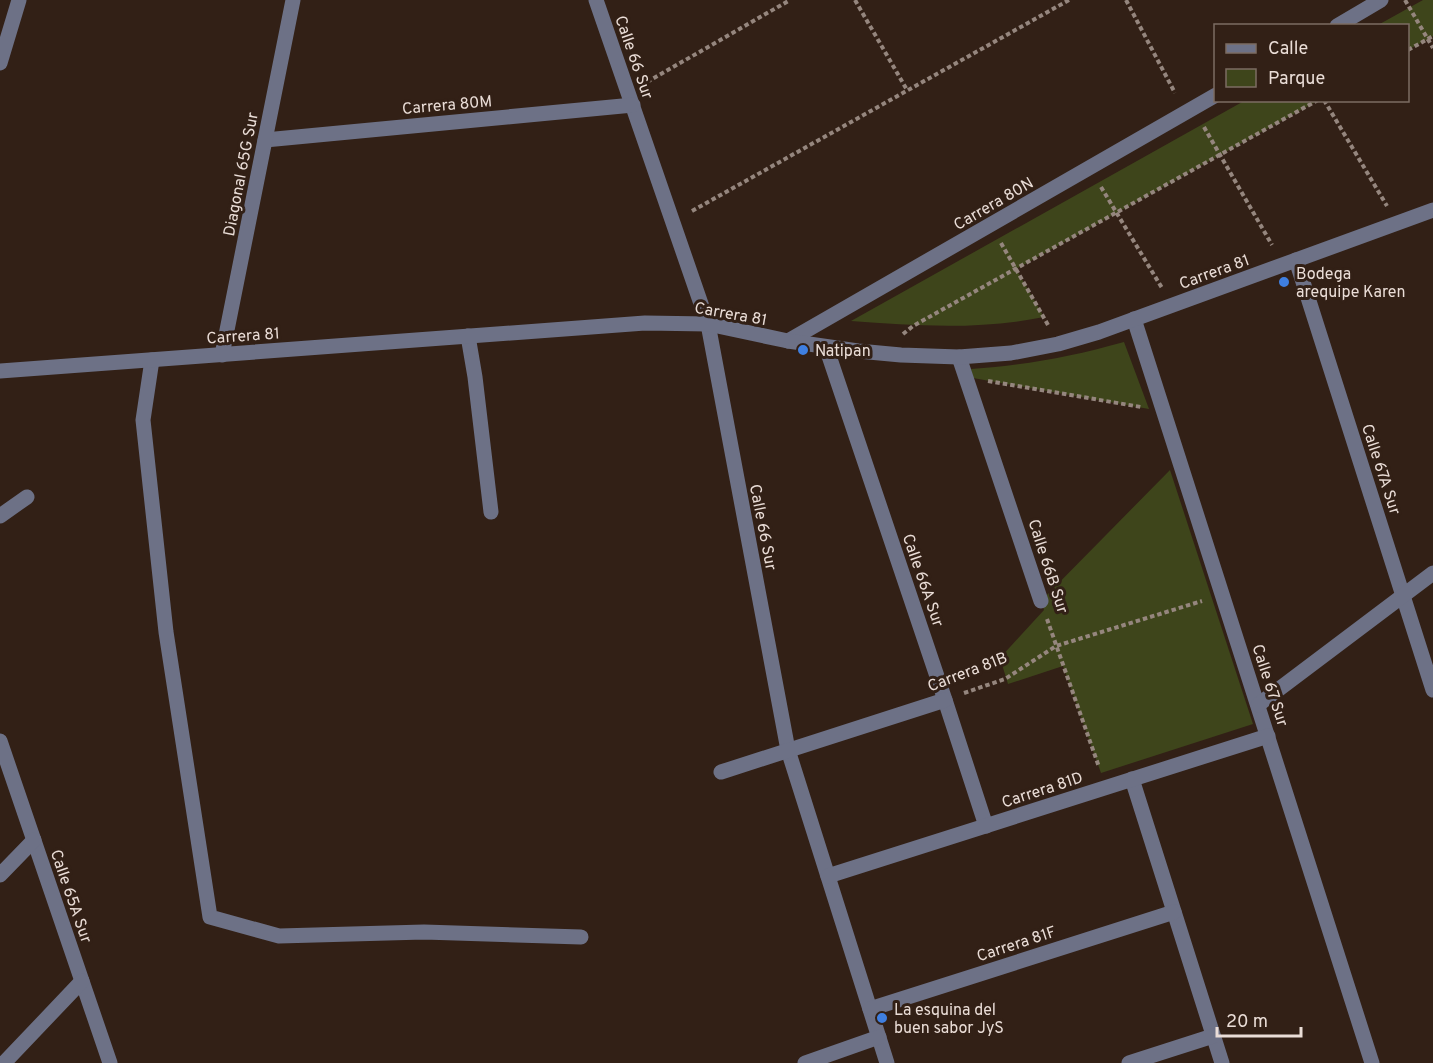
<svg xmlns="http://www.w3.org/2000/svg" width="1433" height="1063" viewBox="0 0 1433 1063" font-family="Overpass,sans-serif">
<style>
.green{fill:#3e451b}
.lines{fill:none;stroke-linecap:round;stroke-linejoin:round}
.path{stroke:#95867e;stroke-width:4;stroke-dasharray:4.5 3;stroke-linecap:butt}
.minor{stroke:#6d7186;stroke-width:15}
.shop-dot{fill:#3f7fe0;stroke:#322016;stroke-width:2}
.labels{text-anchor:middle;stroke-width:6;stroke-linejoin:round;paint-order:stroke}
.street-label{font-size:16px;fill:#eaddd7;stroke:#322016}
.poi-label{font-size:16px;fill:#eaddd7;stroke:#322016;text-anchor:start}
</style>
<rect width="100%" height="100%" fill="#322016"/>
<!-- green -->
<g class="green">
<path d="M1423,0H1433V36L1408,50V26L1378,25Z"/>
<path d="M1244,101H1317L1016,269L1044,317C980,330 916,326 851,321Z"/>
<path d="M1124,342L1149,409L973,378L971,369C1027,365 1070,357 1124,342Z"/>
<path d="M1170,470L1253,724L1101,773L1063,666L1008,684L1000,658L1044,610L1041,601Z"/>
</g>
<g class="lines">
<!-- path -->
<g class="path">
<path d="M855,0L907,90"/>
<path d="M1126,0L1175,93"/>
<path d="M1405,0L1433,48"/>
<path d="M1408,50L1433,36"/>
<path d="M647,82L790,0"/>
<path d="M1324,100L1387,206"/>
<path d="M1204,127L1272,245"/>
<path d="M1101,187L1162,288"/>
<path d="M692,211L1069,0"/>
<path d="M1001,243L1048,325"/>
<path d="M903,334L913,326L1318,100"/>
<path d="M988,381L1141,407"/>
<path d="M1047,619L1099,767"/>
<path d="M964,693L1005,679L1056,646L1202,601"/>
</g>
<!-- minor -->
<g class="minor">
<path d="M596,0L708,324L788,750L887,1063"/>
<path d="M1337,26L1381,0"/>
<path d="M0,63L19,0"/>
<path d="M265,140L633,105"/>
<path d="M1296,260L1433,690"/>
<path d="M1134,319L1372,1063"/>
<path d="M468,336L475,377L491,512"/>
<path d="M788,341L1216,95"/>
<path d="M826,347L945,700L986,826"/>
<path d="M222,355L293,0"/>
<path d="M959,357L1041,601"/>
<path d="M152,360L143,420L166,632L210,917L279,936L424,932L581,937"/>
<path d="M0,371L645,323L708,324L788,341L858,351L901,355L959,357L1011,353L1058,344L1099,332L1433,210"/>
<path d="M0,516L27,497"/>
<path d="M1258,705L1433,573"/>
<path d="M0,741L110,1063"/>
<path d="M721,772L945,700"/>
<path d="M1132,779L1222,1063"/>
<path d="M0,875L34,840"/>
<path d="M828,876L1268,736"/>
<path d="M870,1009L1174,912"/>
<path d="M4,1063L82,981"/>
<path d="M805,1063L879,1037"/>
<path d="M1129,1063L1213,1036"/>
</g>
</g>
<!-- markers -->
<g class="shop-dot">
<circle cx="1284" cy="282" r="6"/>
<circle cx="803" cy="350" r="6"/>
<circle cx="882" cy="1018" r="6"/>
</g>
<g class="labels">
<!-- street labels -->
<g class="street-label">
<text transform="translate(635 57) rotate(71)" y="6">Calle 66 Sur</text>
<text transform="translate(447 104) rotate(-5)" y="6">Carrera 80M</text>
<text transform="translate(240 174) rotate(-79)" y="6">Diagonal 65G Sur</text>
<text transform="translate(993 203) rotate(-30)" y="6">Carrera 80N</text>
<text transform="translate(1214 271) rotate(-20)" y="6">Carrera 81</text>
<text transform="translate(731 313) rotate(10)" y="6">Carrera 81</text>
<text transform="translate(243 335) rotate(-4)" y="6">Carrera 81</text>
<text transform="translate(1382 469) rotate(72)" y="6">Calle 67A Sur</text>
<text transform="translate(764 527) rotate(79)" y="6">Calle 66 Sur</text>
<text transform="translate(1049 566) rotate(72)" y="6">Calle 66B Sur</text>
<text transform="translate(924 580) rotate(71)" y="6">Calle 66A Sur</text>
<text transform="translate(967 671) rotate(-21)" y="6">Carrera 81B</text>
<text transform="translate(1271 685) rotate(72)" y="6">Calle 67 Sur</text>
<text transform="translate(1042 789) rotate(-18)" y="6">Carrera 81D</text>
<text transform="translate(72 896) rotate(71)" y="6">Calle 65A Sur</text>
<text transform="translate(1016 943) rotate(-18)" y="6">Carrera 81F</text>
</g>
<!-- poi labels -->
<g class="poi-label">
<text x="1296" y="279">Bodega<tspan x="1296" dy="18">arequipe Karen</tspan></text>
<text x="815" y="356">Natipan</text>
<text x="894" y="1015">La esquina del<tspan x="894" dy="18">buen sabor JyS</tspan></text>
</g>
</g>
<!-- legend -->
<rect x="1214" y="24" width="195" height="78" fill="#322016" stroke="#7c6c63" stroke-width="1.5"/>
<rect x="1226" y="44" width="30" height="9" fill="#6d7186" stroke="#7c6c63" stroke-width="1.5"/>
<text x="1268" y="54" font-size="18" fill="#eaddd7">Calle</text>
<rect x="1226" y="69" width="30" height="18" fill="#3e451b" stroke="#7c6c63" stroke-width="1.5"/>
<text x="1268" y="84" font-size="18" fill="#eaddd7">Parque</text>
<!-- scale -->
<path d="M1217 1027v9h84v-9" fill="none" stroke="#eaddd7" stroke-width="3"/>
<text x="1226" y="1027" font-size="18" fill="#eaddd7" stroke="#322016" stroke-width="4.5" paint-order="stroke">20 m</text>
</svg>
